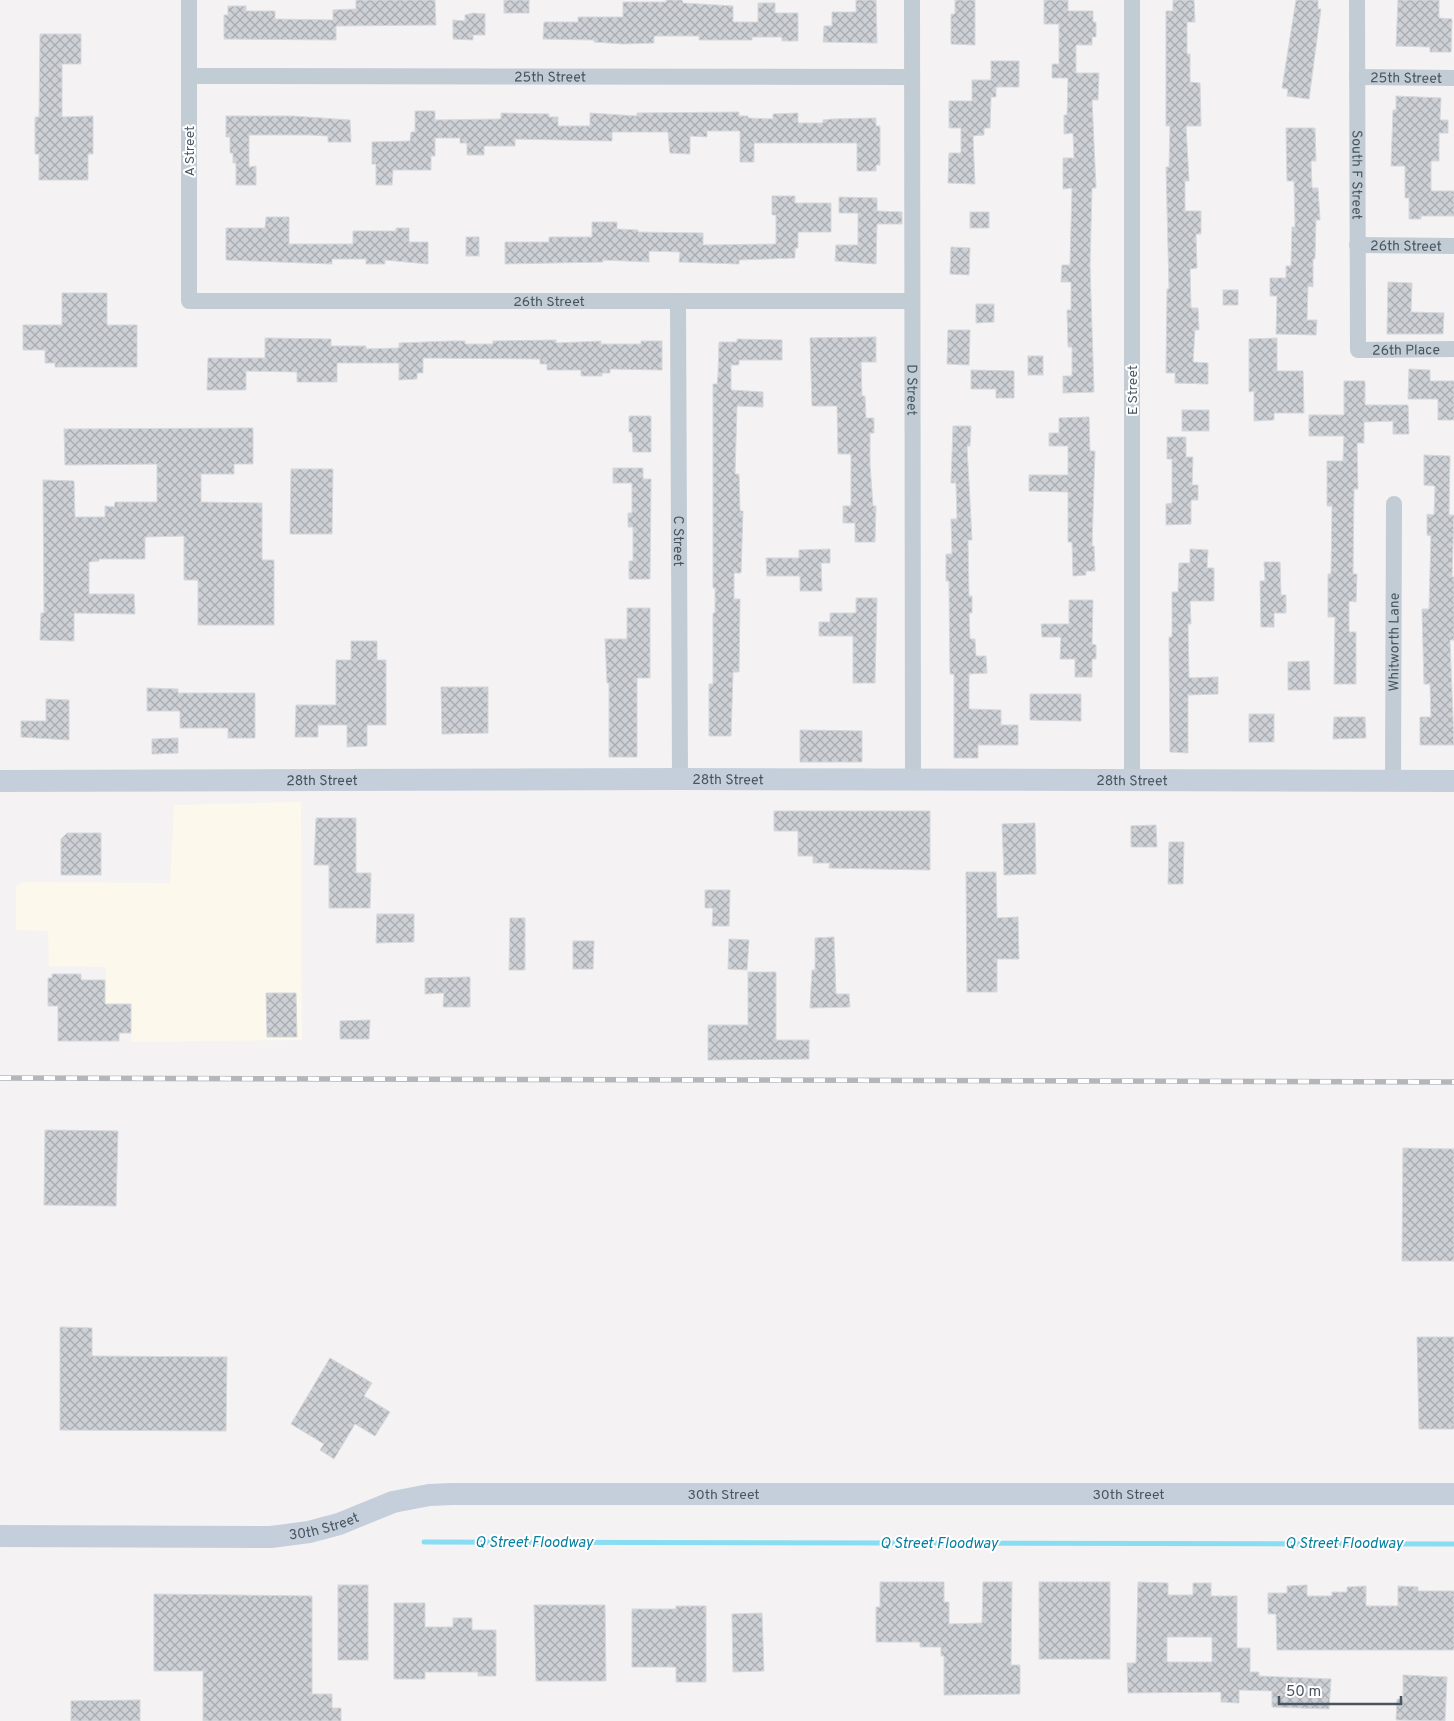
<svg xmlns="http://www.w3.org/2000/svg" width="1454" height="1721" viewBox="0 0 1454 1721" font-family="Overpass,sans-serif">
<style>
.commercial{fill:#fdf8ec}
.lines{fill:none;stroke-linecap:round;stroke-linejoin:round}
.stream{stroke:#89ddf2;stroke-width:5}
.building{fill:url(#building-cross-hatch);stroke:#d5d8dd;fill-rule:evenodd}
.street{stroke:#c2ccd4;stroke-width:16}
.secondary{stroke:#c4cfdb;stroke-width:22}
.rail-casing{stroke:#b3b7bc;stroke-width:5.5}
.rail{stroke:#fff;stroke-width:4;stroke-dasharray:11;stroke-linecap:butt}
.labels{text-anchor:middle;stroke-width:4;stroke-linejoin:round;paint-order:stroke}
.street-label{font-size:14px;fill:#485561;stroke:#fff}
.water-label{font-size:15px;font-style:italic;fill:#0580a0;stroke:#fff}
</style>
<defs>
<pattern id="building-cross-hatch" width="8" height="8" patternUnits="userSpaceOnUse" patternTransform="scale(1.25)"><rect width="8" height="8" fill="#cdd1d6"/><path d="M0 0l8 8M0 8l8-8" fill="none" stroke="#a8acb1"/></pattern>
</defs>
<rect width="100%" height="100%" fill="#f4f2f2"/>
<!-- commercial -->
<path class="commercial" d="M301,802L302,1040L131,1042V1004H105L106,967L49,966L48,931L16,930V886L23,882L170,883L174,805Z"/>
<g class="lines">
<!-- stream -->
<path class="stream" d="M424,1542L1454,1544"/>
</g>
<!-- building -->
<g class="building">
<path d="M356,0H435L436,25L336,26V40L224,39V15H228V6H246V11H275V19L333,20V10L356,9Z"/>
<rect x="504" y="0" width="25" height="13"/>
<path d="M666,0H682L683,3L733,6V22H758V3H775V13H798V41H782V37H752V40H699V36H654V43L623,44L594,42V40L543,39L544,22H578V17H623V2H666Z"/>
<path d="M856,0H876L877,43L823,42L824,26H832V12H856Z"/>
<path d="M955,0H975V45L951,44V14H955Z"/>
<path d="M1044,0H1068V11H1093V22H1096V37H1092V45H1076V73H1099L1098,100H1092L1096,188H1092L1090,266L1094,392L1063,393V376H1072V347H1068L1067,310H1071V282H1061L1062,265H1070L1072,188L1063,189V158H1074L1073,133L1064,134V115H1067L1068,78H1052V64H1059V24H1044Z"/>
<path d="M1173,0H1194L1195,22H1187V54H1190V82L1200,83L1201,126H1186L1189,181H1185V211H1201V234H1196L1197,268L1190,269L1191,308H1198L1199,330H1195L1193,362L1208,363V384L1175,383V373H1166L1167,289H1169L1166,167H1169L1170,126H1166V11H1173Z"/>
<path d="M1296,0H1318V9H1321L1309,99L1287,96L1288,89L1282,88Z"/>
<path d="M1398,0H1439V18L1452,19L1451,52H1430V47L1396,46Z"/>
<path d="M473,13L485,14V35H473V40L453,39V20L465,21V15Z"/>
<path d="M40,34H81V64H62V117L93,116V154H88V180H39V154H35V117H39Z"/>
<path d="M991,61H1019V87H996V97H991L990,128H984V135L973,136L975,184L948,183L949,153H961V128H949V101H972V80H991Z"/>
<path d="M1396,96L1441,98L1440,120H1448V133H1439V161H1431V191H1454V216H1421V219H1409V198H1405V166H1391L1393,110H1396Z"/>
<path d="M415,111H435V120L501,119V113L549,114V117H558V126H590V113L637,116V113L739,112V116H748V118L773,119V114L798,113V123H823V120L832,119L876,118V126H880V165H876V171H857V143H754V162H740V131H707V137L690,136V154L670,153L668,132H612V141L515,139V146H484V155H467V143H460V138H435V156H431V170H393L392,185H376V164H372V142L410,141L411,132H415Z"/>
<path d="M226,116H293L350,120L351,142H328V136L311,135H249V167L256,166V185H236V163H233V153H230V137H226Z"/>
<path d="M1286,128H1315L1316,161H1311L1312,188H1318L1320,220H1316L1315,259H1313V287L1308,286L1307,320H1317L1316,335L1276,334L1277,296H1270V278H1286V266H1291L1292,227H1295L1294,181H1287Z"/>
<path d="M772,196H795V203H831V232H798V248H795V258L739,260V264L679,262L680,252L649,251V262L603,260V262L505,264V242H549V237H592V222H617V229L638,230V232L703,233V245L776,244V215H772Z"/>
<path d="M839,197L877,198V211L902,212V224H877L876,264L835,261L836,245H858V213H839Z"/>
<rect x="970" y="212" width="19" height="16"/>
<path d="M266,217H289V244H353V231H396V228H409V242H428V264L385,260V264H366V259H332V264L226,260V228H265Z"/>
<rect x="466" y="237" width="13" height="19"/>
<path d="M951,247L970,248L969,275L950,274Z"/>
<path d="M1388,282L1412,283L1411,312L1444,313L1443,334H1387Z"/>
<rect x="1223" y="290" width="15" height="15"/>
<path d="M62,293H107V325H137V367H55V363H45V350H23V325H62Z"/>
<path d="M976,304H994V322L976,323Z"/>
<path d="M948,330H970L969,365L947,364Z"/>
<path d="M876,337V362H861L862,396H865L866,418H874V433H870V465L873,506H876L875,542H855V523H843V506H851V454H838L837,406H812L810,338Z"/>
<path d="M265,338L331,339V346H366V349L399,348V343L452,341H465V344H493V341L556,340V343L601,341V344H641V341H662V370L610,369V373H602V376H581V370H547V364H540V359L423,358V373H417V379L399,380V363H337V382H297V372L246,371V390H207L208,358H265Z"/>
<path d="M1277,338V371H1303L1304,413H1274V420L1254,421V391L1249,392V339Z"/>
<path d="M737,339L782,340V360H739V365H731V390L763,392V407L737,406L735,474H739L740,511H743L741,573H734V599H740L739,672H733L731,736H709V684H713V613H715V588H713V384H717L718,375L719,342H737Z"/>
<rect x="1028" y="356" width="15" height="19"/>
<path d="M1409,369L1430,370V381H1454V420H1438V399H1408Z"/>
<path d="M971,370L1014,371V398H996V389H971Z"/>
<path d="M1344,381H1365V405H1408L1409,434H1393V421L1364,422V443H1357L1358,489H1354L1353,574H1357L1356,602L1349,601V632H1356V684H1334L1335,617H1328V574H1331L1332,506H1327V461H1343L1344,436H1309V415H1344Z"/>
<rect x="1182" y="410" width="27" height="21"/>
<path d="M629,416H651V452H633L632,432H629Z"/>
<path d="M1089,417L1090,451H1095L1092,546H1094L1095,571H1086V575L1073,576L1072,542H1068V492L1029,491V475H1068V446H1049V433H1059V418Z"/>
<path d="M953,426H971L970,446H967L972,540H968L969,596H972V613H969L970,639H975L976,656H986L987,673L969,674V709L1001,710V725H1018V745H978V758H954V674H950L949,581H946V554H952L951,519H957L956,483H951Z"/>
<path d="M253,428V464H234V474H201V502L262,503V560H274V625H198V580H184V536L145,537V559H99V561L89,562V594H134L135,614L74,613V641L40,640L41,613H44L43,480L74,481L75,517H105V506L114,507L115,502H157V464L65,465L64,429Z"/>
<path d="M1167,437H1186V457H1193L1192,485H1198V500H1191V524L1166,525V504L1172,503V459H1167Z"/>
<path d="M1424,455L1450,456L1449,515H1454L1452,577H1454V640H1450L1454,745H1420V717H1431L1430,684H1424L1422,609H1429L1431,536L1427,535V514L1434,515L1435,486L1424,485Z"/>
<path d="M613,468H643V479H651L650,579H629V561H633V527H628V513H632V483H613Z"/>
<path d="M291,469H333L332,534H290Z"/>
<path d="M830,549V563H821L822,591H800V576H767L766,558H799V550Z"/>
<path d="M1190,549L1208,550L1207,568H1214V601H1190L1191,624H1188L1189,678L1218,677V694L1188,695V753L1170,752L1169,637H1172V592H1178L1179,563H1190Z"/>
<path d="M1264,562H1280L1281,595H1286V613H1274V627H1261L1260,581H1265Z"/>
<path d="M856,598H877L875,683H853V636H819V622H830V613H856Z"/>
<path d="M1069,600H1093L1092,644L1096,645V659H1092V677H1075V659H1060L1061,637H1042L1041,624H1069Z"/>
<path d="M627,608H650V678H637V757H609V683H607L605,639H627Z"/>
<path d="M351,641H377V660H386V725H367V746L347,747V725H318V737H295L296,705H336V660H351Z"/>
<path d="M1309,661L1310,690H1288V662Z"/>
<path d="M441,687H488V733L442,734Z"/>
<path d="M147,688L178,689V693H255V738H228V728H180V711H147Z"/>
<path d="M1030,694H1081V721L1030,720Z"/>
<path d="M46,699L69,700V740L21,737V721H46Z"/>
<rect x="1249" y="714" width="25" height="28"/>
<path d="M1334,717H1365L1366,738L1333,739Z"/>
<path d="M800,730L862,731V762H800Z"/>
<path d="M178,738V753L152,754V739Z"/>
<path d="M774,811H930V870L829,868L830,863H813V856H798V831H774Z"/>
<path d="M316,818H356V873H371L370,908H329V865H314Z"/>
<path d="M1035,823L1036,874L1004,875L1002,824Z"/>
<path d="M1156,825L1157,847H1131V826Z"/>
<path d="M67,833H101V875H61V839Z"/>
<path d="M1169,842H1184L1183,884H1168Z"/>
<path d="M966,872H996L997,918L1018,917L1019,959H997V992H967Z"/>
<path d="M705,890H730L729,926H712L713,908H705Z"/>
<path d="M377,914H414V942L376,943Z"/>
<path d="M510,918H525V970H509Z"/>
<path d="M834,937L836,994H849L850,1007L810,1008L812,970H815V938Z"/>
<path d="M729,939L749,940L747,970L728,969Z"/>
<path d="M573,941H594L593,969H573Z"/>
<path d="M748,972H776V1040H809V1059L708,1060V1025H748Z"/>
<path d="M52,974H81V980H105V1004H131V1033H119V1041H58V1006H48V978H52Z"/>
<path d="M470,977V1007H443L444,993L425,994V978Z"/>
<path d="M266,993H296L297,1037H267Z"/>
<path d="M370,1020L369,1039H340V1021Z"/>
<path d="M45,1130L118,1131L116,1206L44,1205Z"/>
<path d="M1403,1148L1454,1149V1261H1402Z"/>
<path d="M60,1327L92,1328V1356L227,1357L226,1431L60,1430Z"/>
<path d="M1417,1337H1454V1429H1419Z"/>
<path d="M330,1358L372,1383L364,1396L390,1412L375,1436L355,1424L334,1459L320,1450L324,1444L291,1424Z"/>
<path d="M880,1582H944V1602H949V1624L982,1623L983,1582H1012L1011,1665H1020V1694L944,1695V1656H941V1647H920V1642H876V1607H880Z"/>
<rect x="1039" y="1582" width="71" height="77"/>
<path d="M1138,1582L1168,1583V1595H1193V1583H1211V1596H1237V1648H1250V1672H1259V1676L1331,1679L1329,1709L1272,1707V1691L1239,1690V1703L1221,1702V1692L1128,1693L1127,1663H1136ZM1167,1637H1212V1662H1167Z"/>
<rect x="338" y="1585" width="30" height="75"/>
<path d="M1307,1585V1596H1332V1592H1347V1587L1366,1586V1606H1398V1586L1418,1587V1591H1454V1650H1277L1276,1614H1268V1593H1287V1586Z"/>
<path d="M154,1594L312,1596V1694H332V1708H341V1721H203V1671H154Z"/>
<path d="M394,1603H425V1627H453V1618H472V1630H496V1676H478V1672H425V1679H394Z"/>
<path d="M534,1605H605L606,1681H536Z"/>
<path d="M676,1606H706V1682H676V1667H632V1609H676Z"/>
<path d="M762,1613L764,1671L733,1672L732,1614Z"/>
<path d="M1403,1675L1447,1677L1445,1721L1396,1720L1397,1699H1403Z"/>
<path d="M140,1700V1721H71V1701Z"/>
</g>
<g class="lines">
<!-- street -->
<g class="street">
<path id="s1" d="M189,0V301H911"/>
<path id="s2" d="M912,0L913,780"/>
<path id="s3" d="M1357,0L1358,350L1454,349"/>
<path id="s4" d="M189,76L912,77"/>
<path id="s5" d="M1357,77L1454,78"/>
<path id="s6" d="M1357,245L1454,246"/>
<path id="s7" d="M678,302L680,779"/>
<path d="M1132,780V0"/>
<path id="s8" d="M1393,781L1394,504"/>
</g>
<!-- secondary -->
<g class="secondary">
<path id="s9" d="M0,781L680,779L1454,781"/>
<path id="s10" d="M0,1536L271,1537L309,1532L339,1524L393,1502L429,1495L452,1494H1454"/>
</g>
<!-- rail casing -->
<g class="rail-casing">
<path id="rail" d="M0,1078L1454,1082"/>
</g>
<!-- rail -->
<use href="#rail" class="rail"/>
</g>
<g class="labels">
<!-- street labels -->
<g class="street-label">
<text dy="5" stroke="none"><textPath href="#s4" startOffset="361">25th Street</textPath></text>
<text dy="5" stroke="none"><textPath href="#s5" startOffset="49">25th Street</textPath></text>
<text transform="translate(189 151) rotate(-90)" y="5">A Street</text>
<text dy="5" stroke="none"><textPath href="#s3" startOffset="175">South F Street</textPath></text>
<text dy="5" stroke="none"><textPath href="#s6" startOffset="49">26th Street</textPath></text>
<text dy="5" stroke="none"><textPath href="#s1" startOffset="661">26th Street</textPath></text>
<text dy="5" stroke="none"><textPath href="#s3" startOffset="398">26th Place</textPath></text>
<text dy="5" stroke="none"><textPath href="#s2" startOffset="390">D Street</textPath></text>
<text transform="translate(1132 390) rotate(-90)" y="5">E Street</text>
<text dy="5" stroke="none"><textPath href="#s7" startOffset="239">C Street</textPath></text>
<text dy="5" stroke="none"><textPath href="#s8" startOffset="139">Whitworth Lane</textPath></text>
<text dy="5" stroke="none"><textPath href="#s9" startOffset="728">28th Street</textPath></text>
<text dy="5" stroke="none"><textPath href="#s9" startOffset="322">28th Street</textPath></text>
<text dy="5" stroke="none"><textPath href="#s9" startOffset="1132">28th Street</textPath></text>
<text dy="5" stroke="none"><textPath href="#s10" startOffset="730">30th Street</textPath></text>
<text dy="5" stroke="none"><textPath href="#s10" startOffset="1135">30th Street</textPath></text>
<text dy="5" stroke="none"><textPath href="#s10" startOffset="325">30th Street</textPath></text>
</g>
<!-- water labels -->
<g class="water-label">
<text x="534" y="1547">Q Street Floodway</text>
<text x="939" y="1548">Q Street Floodway</text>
<text x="1344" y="1548">Q Street Floodway</text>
</g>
</g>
<!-- scale -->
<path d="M1279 1696v8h122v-8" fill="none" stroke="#485561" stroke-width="2.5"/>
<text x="1286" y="1696" font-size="15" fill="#485561" stroke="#ffffff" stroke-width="4" paint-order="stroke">50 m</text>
</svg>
